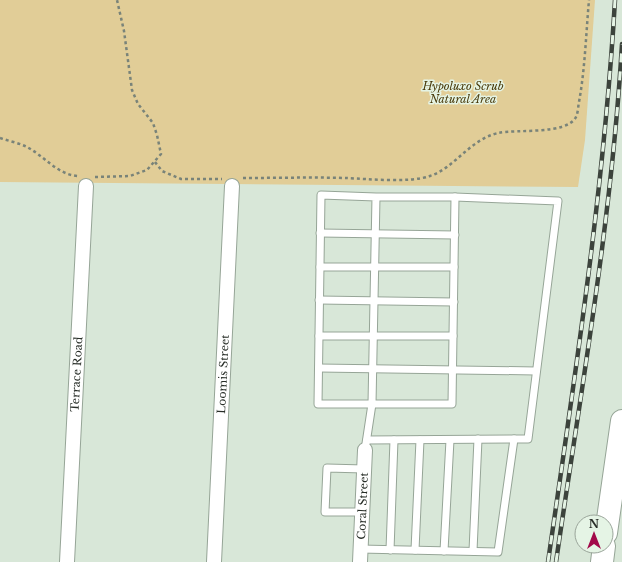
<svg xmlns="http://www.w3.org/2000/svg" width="622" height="562" viewBox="0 0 622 562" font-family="'Libre Baskerville',serif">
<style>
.green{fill:#e1cd97}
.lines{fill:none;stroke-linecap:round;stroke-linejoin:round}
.lane-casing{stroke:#96a597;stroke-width:9}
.street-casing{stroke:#96a597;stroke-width:16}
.primary-casing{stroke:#96a597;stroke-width:24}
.path{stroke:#798379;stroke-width:2.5;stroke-dasharray:3 3;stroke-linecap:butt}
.lane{stroke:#fff;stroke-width:7}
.street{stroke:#fff;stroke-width:14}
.primary{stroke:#fff;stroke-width:22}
.rail-casing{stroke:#3c433c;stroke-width:4.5}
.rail{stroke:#e5f4e5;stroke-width:3;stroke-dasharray:9;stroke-linecap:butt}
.labels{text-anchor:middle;stroke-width:3;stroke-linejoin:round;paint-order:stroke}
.park-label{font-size:11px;font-style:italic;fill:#483909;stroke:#e5f4e5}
.street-label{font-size:11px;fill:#292f29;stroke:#e5f4e5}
</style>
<rect width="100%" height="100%" fill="#d8e7d8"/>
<!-- green -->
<path class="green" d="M0,0H595L585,140L578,187L0,182Z"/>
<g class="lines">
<!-- lane casing -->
<g class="lane-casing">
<g id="lane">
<path d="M320,233L455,235"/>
<path d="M320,267H454"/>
<path d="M319,300L454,302"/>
<path d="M319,336H453"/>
<path d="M319,368L536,371"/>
<path d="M367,440L528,439L558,201L455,197"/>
<path d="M365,450L372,404L376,197L321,195L318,404H452L455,197H376"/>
<path d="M363,512H325L327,468L364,469"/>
<path d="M360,549L498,552L514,439"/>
<path d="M390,550L394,440"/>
<path d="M415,550L420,440"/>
<path d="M444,551L450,440"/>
<path d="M473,551L478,439"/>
</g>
</g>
<!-- street casing -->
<g class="street-casing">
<g id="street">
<path id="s1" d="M67,562L86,186"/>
<path id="s2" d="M214,562L232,186"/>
<path id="s3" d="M360,562L365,450"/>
</g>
</g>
<!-- primary casing -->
<g class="primary-casing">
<g id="primary">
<path d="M606,533L622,421"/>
<path d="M602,562L604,546"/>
</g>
</g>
<!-- path -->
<g class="path">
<path d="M0,138C9,141 19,143 27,147C44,156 58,175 78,176"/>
<path d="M155,162L162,171L181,179H222"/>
<path d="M95,177L130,176L147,170L161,154L157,135L153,123L138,104L132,90L124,31L117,0"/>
<path d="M243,178C277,178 311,177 346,178C368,179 410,183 430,176C456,167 469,140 498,133C517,129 567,135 576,117C578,113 578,107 579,102C585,69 586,34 589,0"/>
</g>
<!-- lane -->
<use href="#lane" class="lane"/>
<!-- street -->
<use href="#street" class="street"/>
<!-- primary -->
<use href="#primary" class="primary"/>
<!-- rail casing -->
<g class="rail-casing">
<g id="rail">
<path d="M548,562C575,375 604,189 615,0"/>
<path d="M556,562C581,390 612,217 622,44"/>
</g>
</g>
<!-- rail -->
<use href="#rail" class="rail"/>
</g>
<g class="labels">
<!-- park labels -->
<g class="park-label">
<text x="463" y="90">Hypoluxo Scrub<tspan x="463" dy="13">Natural Area</tspan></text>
</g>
<!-- street labels -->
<g class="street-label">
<text dy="4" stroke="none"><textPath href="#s1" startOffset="188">Terrace Road</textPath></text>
<text dy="4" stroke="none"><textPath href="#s2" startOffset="188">Loomis Street</textPath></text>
<text dy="4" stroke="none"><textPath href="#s3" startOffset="56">Coral Street</textPath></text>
</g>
</g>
<!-- north arrow -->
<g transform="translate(594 534)"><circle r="19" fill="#e5f4e5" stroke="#9aa59a"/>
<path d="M0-3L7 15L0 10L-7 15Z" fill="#a20949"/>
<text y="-6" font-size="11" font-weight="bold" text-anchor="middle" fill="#292f29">N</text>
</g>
</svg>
